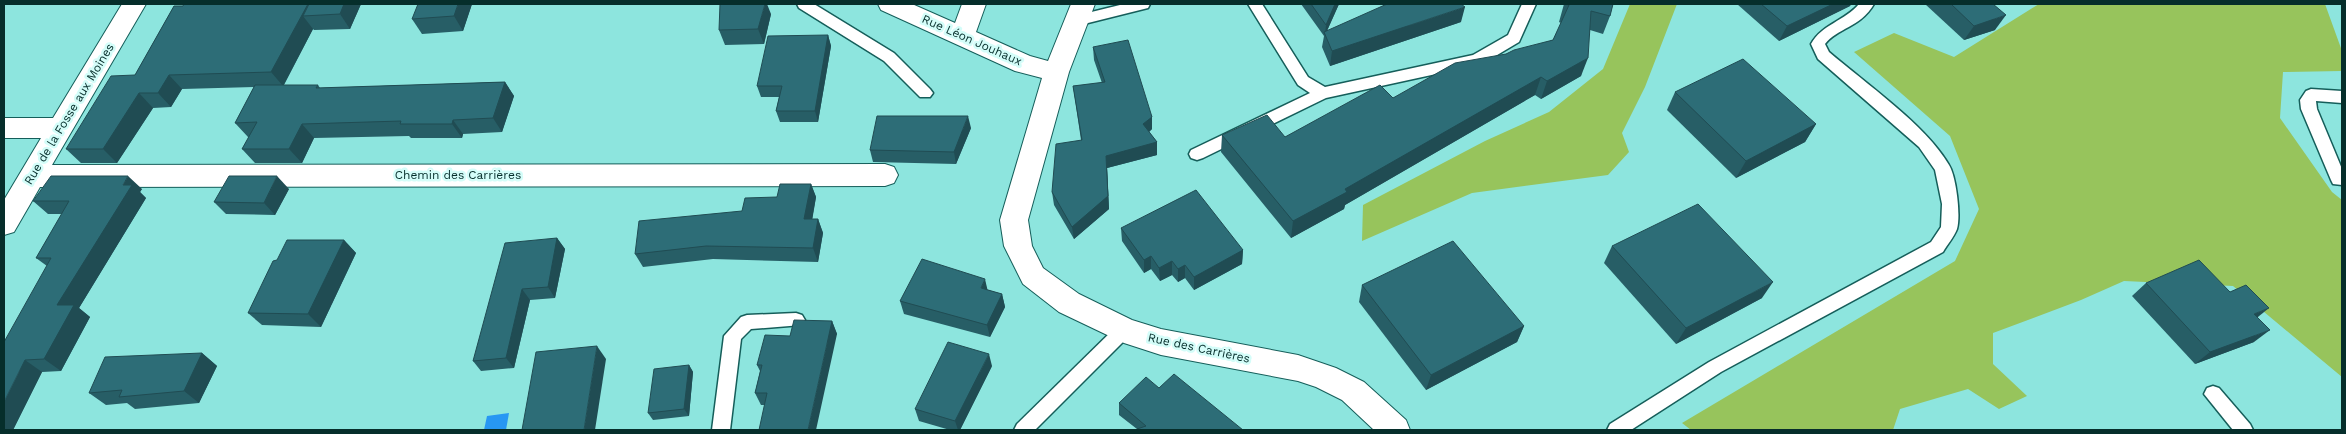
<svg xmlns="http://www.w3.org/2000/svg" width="2346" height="434" font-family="'Work Sans',sans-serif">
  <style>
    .green { fill: #97c45c }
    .water { fill: #2797f3 }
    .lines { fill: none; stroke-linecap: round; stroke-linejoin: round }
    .service-casing { stroke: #155e5a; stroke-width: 3 }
    .minor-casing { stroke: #155e5a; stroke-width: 2 }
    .service { fill: #fff; fill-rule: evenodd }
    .minor { fill: #fff; fill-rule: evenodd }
    .wall { fill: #275e66 }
    .shaded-wall { fill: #204c53 }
    .building { fill: #2d6d77; stroke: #204c53 }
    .labels { text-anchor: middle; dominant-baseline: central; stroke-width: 5; stroke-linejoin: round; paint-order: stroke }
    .street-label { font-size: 12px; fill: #062e2b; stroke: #d4fdf9 }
  </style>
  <rect width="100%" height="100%" fill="#8de5de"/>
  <!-- green -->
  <g class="green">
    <path d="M1630,4h47l-32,83 -23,46 7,19 -21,23 -136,18 -110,48 1,-36 122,-64 64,-29 54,-43z"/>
    <path d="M2039,4h286l17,47v20l-59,1 -3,46 52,74 10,8v177l-109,-91 -109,-5 -43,19 -88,33v31l34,32 -28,13 -31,-20 -68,20 -7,21h-202l-9,-7 273,-162 24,-52 -29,-73 -96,-84 40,-19 60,24z"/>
  </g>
  <!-- water -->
  <path class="water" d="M509,413l-3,17h-22l3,-14z"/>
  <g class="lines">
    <!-- service casing -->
    <g class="service-casing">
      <g id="service">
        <path d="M797,4h17l80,49 36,36 3,4 -3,4h-10l-36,-36 -85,-53z"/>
        <path d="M1124,4h26l-2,4 -72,18 -5,-1 -2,-4 2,-4z"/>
        <path d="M1248,4h14l46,73 17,10 148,-32 35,-20 14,-31h14l-17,38 -37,22 -156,34 -123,60 -6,2 -6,-2 -2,-4 2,-4 119,-57 -12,-8z"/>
        <path d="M1859,4h15c-14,24 -37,24 -49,40l4,8c36,31 97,73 120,113 7,11 12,50 8,64 -3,8 -10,16 -14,23l-222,120 -90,58h-24l3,-6 99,-62 222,-120 10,-15 1,-23 -7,-34 -16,-23 -101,-88 -7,-15c11,-20 34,-23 48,-40z"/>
        <path d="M2311,89l31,2v12l-26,-2 1,8 25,60v16l-9,-1 -2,-4 -30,-71 -1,-9 6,-9z"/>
        <path d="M796,313l6,2 3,5 -3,5 -51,4 -10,10 -11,91h-18l12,-94 17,-19 6,-2z"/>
        <path d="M1124,323l6,2 3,5 -3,5 -95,95h-21l3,-6 101,-99z"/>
        <path d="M2213,386l6,2 31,36 3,6h-20l-29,-36 3,-6z"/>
      </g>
    </g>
    <!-- minor casing -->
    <g class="minor-casing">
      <g id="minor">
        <path d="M122,4h24l-94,161 833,-1 9,3 4,8 -4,8 -9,3 -845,1 -26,45 -10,3v-35l37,-62h-37v-20h49z"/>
        <path d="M878,4h34l43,19 7,-19h24l-10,28 54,24 18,5 23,-57h24l-26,68 -41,148 4,26 11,22 36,26 53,26 29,9 137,26 38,13 28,14 42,38 4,10h-36l-32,-30 -26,-13 -18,-6 -137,-26 -37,-12 -65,-31 -36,-28 -19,-38 -4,-26 42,-142 -27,-7 -134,-61z"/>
      </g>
    </g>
    <!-- service -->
    <use href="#service" class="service"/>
    <!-- minor -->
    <use href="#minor" class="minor"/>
  </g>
  <!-- wall -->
  <g class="wall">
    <path d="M361,4l-11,25 -36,1 -1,-1 -29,56h34l2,3 185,-6 9,14 -12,36 -39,2 -1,4h-51l-2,-2 -95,2 -12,25h-47l-13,-14 7,-12h-1l-13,-14 19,-36 -72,2 -11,18 -18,1 -36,55h-36l-15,-14 69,-74 39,-69z"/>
    <path d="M472,4l-9,27 -41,3 -10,-15z"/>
    <path d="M1301,4h38l-12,27 134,-9 -131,44 -8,-19 2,-11z"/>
    <path d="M1564,4h49l-3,12 -7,18 -13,-4 -9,46 -40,23 -6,-4 -190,110 -1,4 -53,29 -70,-86 1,-17 63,2 108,-39 113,-44 47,-14 8,-17 -2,-1z"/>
    <path d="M1737,4h114l-1,2 -71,35z"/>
    <path d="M1925,4h68l2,26 -31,10z"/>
    <path d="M771,14l-7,30 -39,1 -6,-15z"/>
    <path d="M828,35l3,11 -13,76h-38l-4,-11 3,-14h-18l-4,-11z"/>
    <path d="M1093,47l59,70v12l-3,3 8,10v13l-50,13 2,41 -35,30 -20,-34 -2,-13 29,-52 -6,-41 -2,-13 29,-3 -8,-23z"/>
    <path d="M1675,92l141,32 -11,18 -69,36 -69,-68z"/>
    <path d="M971,128l-15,36 -83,-2 -3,-12z"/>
    <path d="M811,184l5,13 -4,22h6l5,14 -5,29 -105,-3 -70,8 -8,-13z"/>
    <path d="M142,189l-2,3 6,6 -67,110 11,9 -29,54 -19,1 -29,58h-9l43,-164 -11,-8 26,-44h-14l-15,-13z"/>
    <path d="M289,189l-14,26 -49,-1 -12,-12z"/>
    <path d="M1121,228l122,22 -1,14 -48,26 -9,-12 -7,4 -6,-7 -12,6 -9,-12 -7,4 -22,-32z"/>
    <path d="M557,238l8,11 -10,49 -25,2 -16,68 -33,3 -8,-10z"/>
    <path d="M344,240l12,13 -35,74 -59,-2 -14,-12z"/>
    <path d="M1612,246l150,52 -86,46 -72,-81z"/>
    <path d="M2146,283l111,35 -3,24 -59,22 -63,-68z"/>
    <path d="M1362,285l162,41 -7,16 -91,48 -67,-88z"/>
    <path d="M988,290l14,4 3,13 -15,30 -86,-23 -4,-13z"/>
    <path d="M832,321l5,13 -72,71h-4l-6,-12 5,-22 -3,-6 33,-29z"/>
    <path d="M202,353l15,13 -18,37 -64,6 -8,-6 -21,2 -17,-12z"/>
    <path d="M689,365l4,7 -4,44 -36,4 -5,-7z"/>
    <path d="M992,366l-32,64h-10l-31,-9 -4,-12z"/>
    <path d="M1159,388l84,42h-106v-1l-18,-14v-12z"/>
  </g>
  <!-- shaded-wall -->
  <g class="shaded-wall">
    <path d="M308,4l-5,12 10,13 -30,57 -12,-14z"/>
    <path d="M344,4h17l-11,25 -10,-15z"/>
    <path d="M458,4h14l-9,27 -9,-15z"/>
    <path d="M765,4h2l4,10 -7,30 -6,-15z"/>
    <path d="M1335,4h4l-14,31 1,-10z"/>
    <path d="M1833,4h18l-1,2 -71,35 8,-15z"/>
    <path d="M1465,7l-4,15 -131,44 2,-15z"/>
    <path d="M2006,15l-11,15 -31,10 10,-14z"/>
    <path d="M828,35l3,11 -13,76 -3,-11z"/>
    <path d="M1588,58l-7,18 -40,23 6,-18z"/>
    <path d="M169,75l13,14 -11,18 -13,-14z"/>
    <path d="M1541,77l-6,18 -190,110 -1,4 -53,29 2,-17 52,-32z"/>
    <path d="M505,82l9,14 -12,36 -9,-14z"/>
    <path d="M139,93l14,15 -36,55 -14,-14z"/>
    <path d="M968,116l3,12 -15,36 -2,-12z"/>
    <path d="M1152,117v12l-9,8v-13z"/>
    <path d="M453,120l10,14 -1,4 -10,-14z"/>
    <path d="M302,124l12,14 -12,25 -13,-14z"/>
    <path d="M1816,124l-11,18 -69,36 10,-17z"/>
    <path d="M1157,142v13l-50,13 2,41 -35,30 -2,-12 34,-71z"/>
    <path d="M128,176l14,13 -2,3 6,6 -67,110 11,9 -29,54 -17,-12 13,-54z"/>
    <path d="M277,176l12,13 -14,26 -11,-12z"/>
    <path d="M811,184l5,13 -6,36 -6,-14z"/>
    <path d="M818,219l5,14 -5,29 -5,-14z"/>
    <path d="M557,238l8,11 -10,49 -7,-11z"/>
    <path d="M344,240l12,13 -35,74 -13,-13z"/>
    <path d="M1243,250l-1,14 -48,26v-13z"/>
    <path d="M1151,256v13l-7,4v-13z"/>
    <path d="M1172,261v14l-12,6 -1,-13z"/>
    <path d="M1185,265v13l-7,4v-13z"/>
    <path d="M985,279l3,13 -7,-4z"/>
    <path d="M1773,282l-11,16 -86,46 10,-16z"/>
    <path d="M522,289l8,11 -16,68 -8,-10z"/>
    <path d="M1002,294l3,13 -15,30 -3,-12z"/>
    <path d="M2269,308l-16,13 1,-7z"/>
    <path d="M832,321l5,13 -21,96h-8z"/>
    <path d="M1524,326l-7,16 -91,48 5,-15z"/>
    <path d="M2270,330l-16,12 -59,22 15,-12z"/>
    <path d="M597,346l9,13 -11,71h-11z"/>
    <path d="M202,353l15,13 -18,37 -15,-12z"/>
    <path d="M989,354l3,12 -32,64h-2l-3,-9z"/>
    <path d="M25,360l17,12 -29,58h-9v-28z"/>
    <path d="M689,365l4,7 -4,44 -5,-7z"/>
  </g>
  <!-- building -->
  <g class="building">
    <path d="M184,4h124l-37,68 -102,3 -11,18h-19l-36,56h-37l45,-73 24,-1 39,-69h9z"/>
    <path d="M309,4h35l-4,10 -37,2z"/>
    <path d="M418,4h40l-4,12 -42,3z"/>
    <path d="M720,4h45l-7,25 -39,1z"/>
    <path d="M1311,4h24l-9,21z"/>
    <path d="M1387,4h74l4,3 -133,44 -8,-19z"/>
    <path d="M1565,4h48l-3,12 -19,-5 -3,47 -41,23 -6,-4 -196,112 2,3 -54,29 -71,-86 45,-20 18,22 95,-52 13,13 62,-35 51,-9 8,-4 39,-10 16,-35z"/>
    <path d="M1761,4h72l-46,22z"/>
    <path d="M1951,4h42l13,11 -32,11z"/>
    <path d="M828,35l-13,76h-39l6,-25h-25l11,-50z"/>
    <path d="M1128,40l24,77 -9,7 14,18 -51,14 2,40 -36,31 -20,-35 4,-48 26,-4 -9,-54 32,-4 -12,-35z"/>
    <path d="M1743,59l73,65 -70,37 -71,-69z"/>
    <path d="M505,82l-12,36 -40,2 -1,4h-52l1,-3 -99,3 -13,25h-47l15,-27 -22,1 20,-38h63l-2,3z"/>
    <path d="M877,116h91l-14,36 -84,-2z"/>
    <path d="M51,176h77l-5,9h9l-75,120h17l-30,54 -19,1 -21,42v-60l47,-84h-15l33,-57h-36z"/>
    <path d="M229,176h48l-13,27 -50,-1z"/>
    <path d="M780,184h31l-7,35h14l-5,29 -107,-2 -71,8 4,-33 103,-10 3,-13 32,-1z"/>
    <path d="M1196,190l47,60 -49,27 -9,-12 -7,4 -6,-8 -13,7 -8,-12 -7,4 -23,-32z"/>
    <path d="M1698,204l75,78 -87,46 -74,-82z"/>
    <path d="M557,238l-9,49 -26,2 -16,69 -33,3 32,-118z"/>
    <path d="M287,240h57l-36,74 -60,-1 25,-52 4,-1z"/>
    <path d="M1453,241l71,85 -93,49 -69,-90z"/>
    <path d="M922,259l63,20 -4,9 21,6 -15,31 -87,-24z"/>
    <path d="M2199,260l31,32 16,-7 23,23 -15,6 16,16 -60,22 -64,-69z"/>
    <path d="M794,320l38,1 -24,109h-49l8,-37h-12l7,-28h-5l8,-30 25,1z"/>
    <path d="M948,342l41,12 -34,67 -40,-12z"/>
    <path d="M597,346l-13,84h-62l14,-78z"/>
    <path d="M202,353l-18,38 -65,6 3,-7 -33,3 16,-36z"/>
    <path d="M689,365l-5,44 -36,4 6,-44z"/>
    <path d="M1174,374l69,56h1h-105l-2,-1 9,-3 -27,-23 27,-26 13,11z"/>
  </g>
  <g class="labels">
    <!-- street labels -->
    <g class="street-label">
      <text transform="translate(972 40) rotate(24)">Rue Léon Jouhaux</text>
      <text transform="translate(69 114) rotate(-59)">Rue de la Fosse aux Moines</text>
      <text x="458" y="175">Chemin des Carrières</text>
      <text transform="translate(1199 348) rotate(12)">Rue des Carrières</text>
    </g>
  </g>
  <!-- border -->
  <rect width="2346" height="434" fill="none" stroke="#062e2b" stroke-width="10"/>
</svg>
